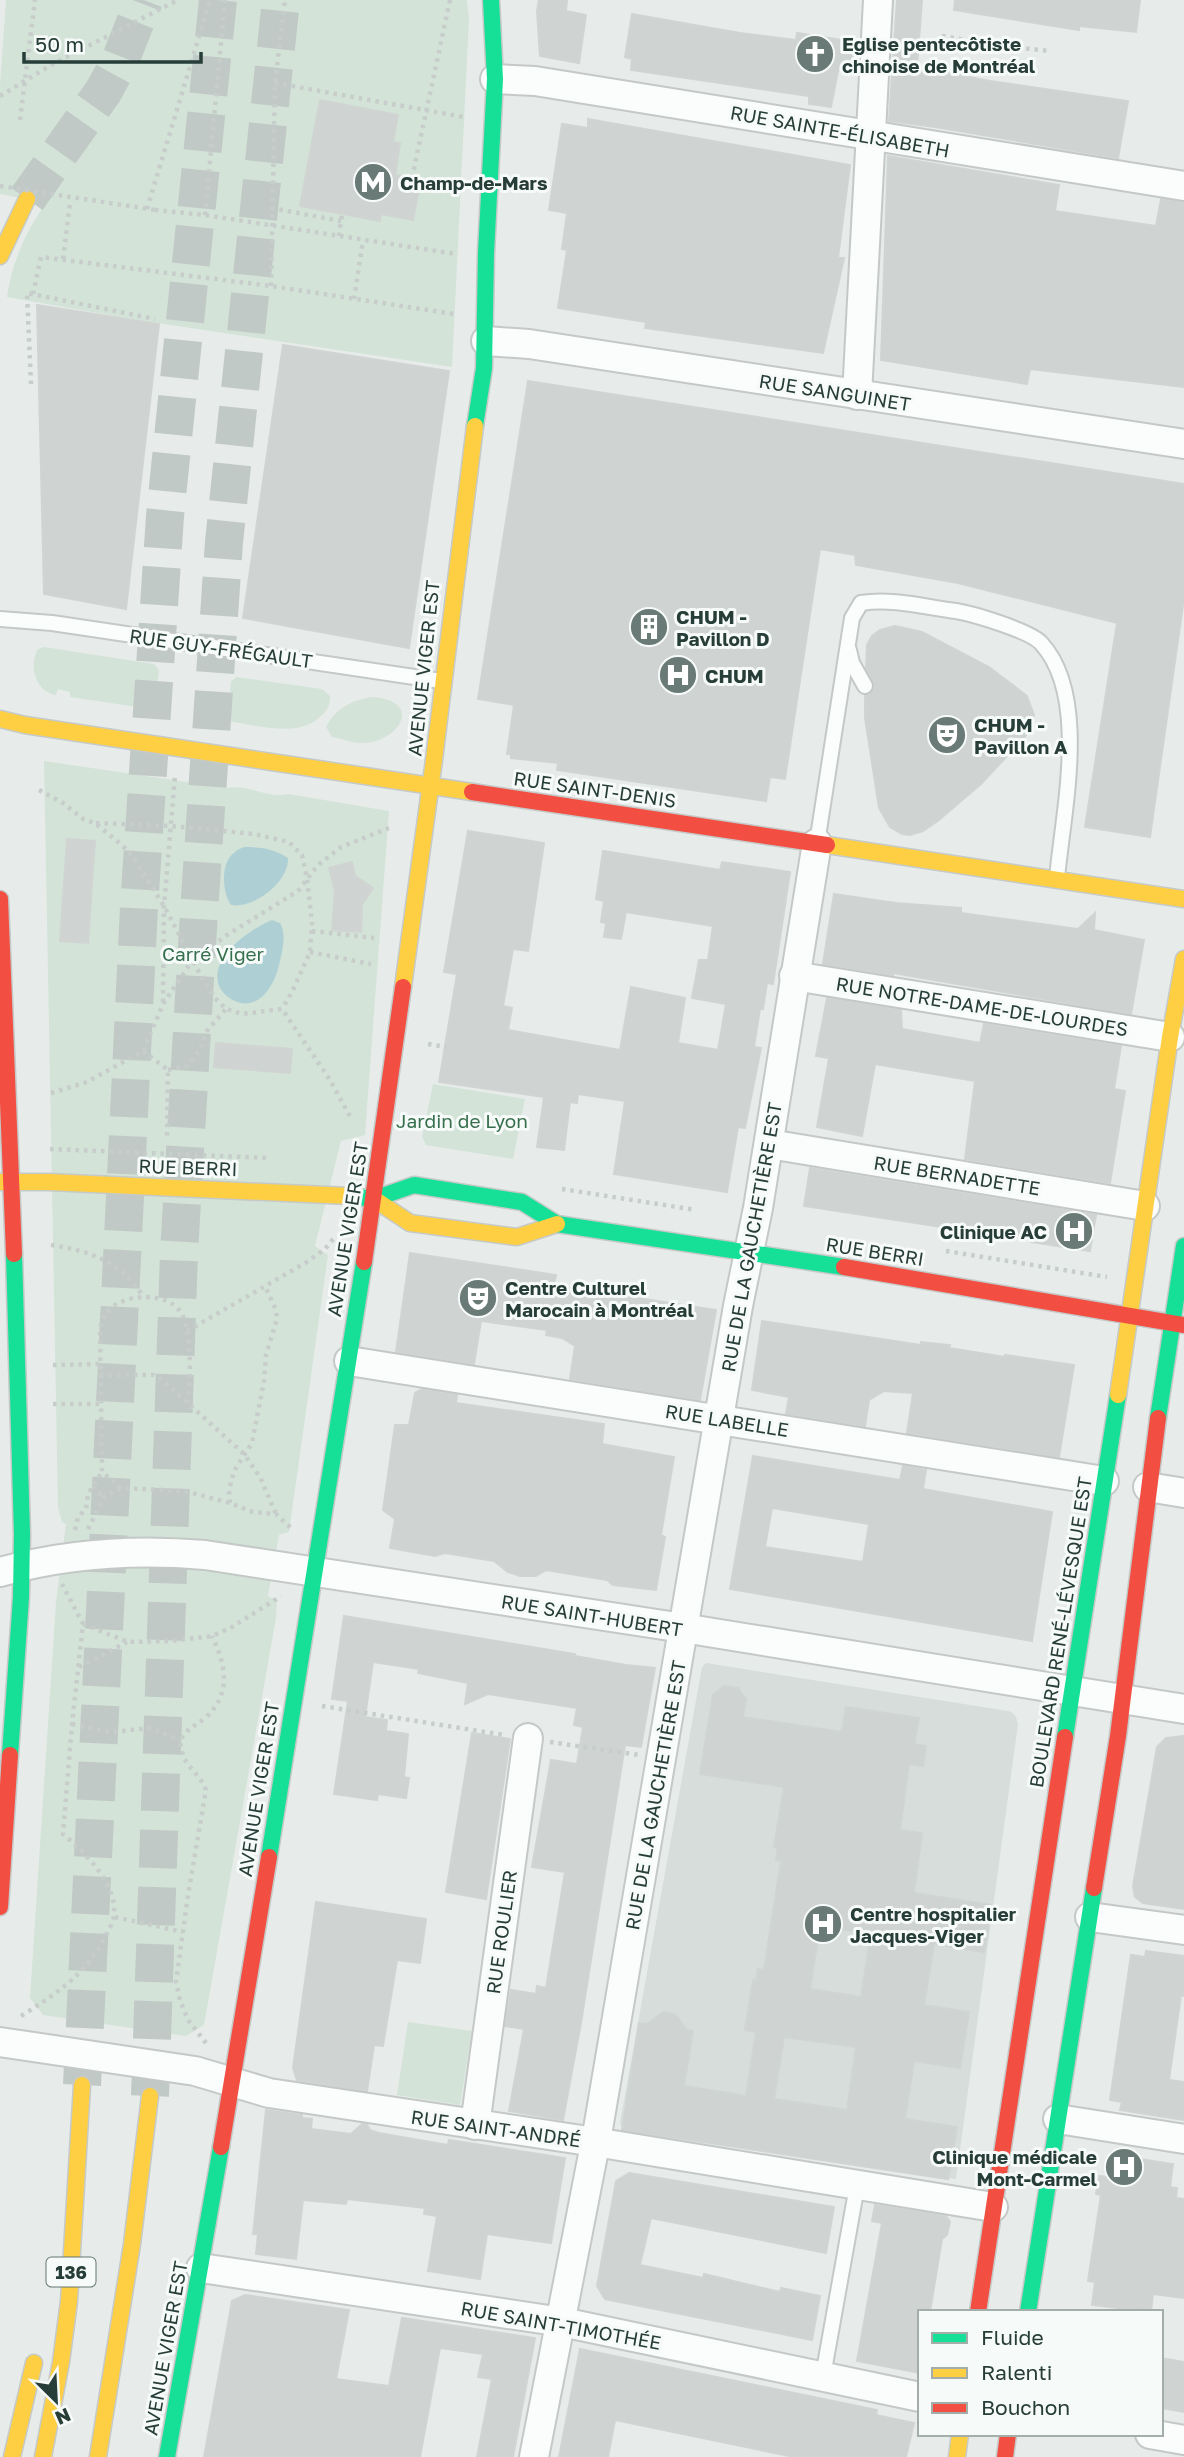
<svg xmlns="http://www.w3.org/2000/svg" width="1184" height="2457" font-family="'Golos Text',sans-serif">
  <style>
    .built { fill: #d6ddda }
    .green { fill: #d3e3d8 }
    .water { fill: #aecfd4 }
    .building { fill: #cfd3d1; stroke: #d0d5d3; stroke-width: 2; fill-rule: evenodd }
    .lines { fill: none; stroke-linecap: round; stroke-linejoin: round }
    .highway-tunnel { stroke: #c1c9c6; stroke-width: 38; stroke-dasharray: 38 19; stroke-linecap: butt }
    .lane-casing { stroke: #c4c9c7; stroke-width: 18 }
    .street-casing { stroke: #c4c9c7; stroke-width: 32 }
    .fast-casing { stroke: #c5cac8; stroke-width: 19 }
    .slow-casing { stroke: #c5cac8; stroke-width: 19 }
    .jam-casing { stroke: #c5cac8; stroke-width: 19 }
    .path { stroke: #c7cdcb; stroke-width: 4.5; stroke-dasharray: 3.5 5; stroke-linecap: butt }
    .lane { stroke: #fbfcfc; stroke-width: 14 }
    .street { stroke: #fbfcfc; stroke-width: 28 }
    .fast { stroke: #16e098; stroke-width: 16 }
    .slow { stroke: #ffcf43; stroke-width: 16 }
    .jam { stroke: #f24e42; stroke-width: 16 }
    .path-bridge { stroke: #c7cdcb; stroke-width: 4.5; stroke-dasharray: 3.5 5; stroke-linecap: butt }
    .labels { text-anchor: middle; dominant-baseline: central; stroke-width: 6; stroke-linejoin: round; paint-order: stroke }
    .shield { fill: #f6faf8; stroke: #657672; stroke-width: 2 }
    .shield-label { font-size: 18px; font-weight: bold; fill: #273d38 }
    .poi-label { font-size: 19px; font-weight: bold; fill: #273d38; stroke: #f6faf8; text-anchor: start }
    .street-label { font-size: 19px; fill: #273d38; stroke: #f6faf8 }
    .park-label { font-size: 19px; fill: #366f4d; stroke: #f6faf8 }
  </style>
  <rect width="100%" height="100%" fill="#e7ecea"/>
  <!-- built -->
  <path class="built" d="M706,1663l302,48 5,2 3,4 2,7 -62,455 -333,-49 -3,-7 82,-456z"/>
  <!-- green -->
  <g class="green">
    <path d="M6,0h461l2,19 -17,348 -315,-47 -130,-23c5,-35 19,-66 39,-94l-46,-9v-109z"/>
    <path d="M44,647l110,17 5,6 -4,37 -4,2 -81,-12v-5l-12,-3 -2,6c-20,-3 -28,-29 -18,-46z"/>
    <path d="M236,677l86,12 8,7c0,9 -2,14 -9,20 -22,22 -60,10 -88,6l-3,-1 -2,-6 3,-33z"/>
    <path d="M373,697c52,5 25,44 -8,46 -11,1 -22,-4 -33,-6l-6,-10c11,-20 26,-27 47,-30z"/>
    <path d="M44,761l184,27c21,-4 40,11 61,6l100,17 -24,324 -24,6 -26,105 13,9 -39,277 -10,3 -11,61 9,5 -1,17 -72,407 -18,11 -143,-21 -13,-17 26,-396 10,-78 -4,-2 -4,-15z"/>
    <path d="M433,1084l92,15 -12,60 -87,-14 -4,-8z"/>
    <path d="M408,2022l64,9 -12,74 -63,-10z"/>
  </g>
  <!-- water -->
  <g class="water">
    <path d="M245,847c16,0 29,2 43,11 1,24 -34,51 -57,47 -9,-13 -11,-43 4,-53 3,-3 7,-4 10,-5z"/>
    <path d="M272,920l8,3c7,11 2,30 -1,42 -5,23 -23,49 -48,34 -6,-4 -12,-10 -13,-17 -6,-27 33,-53 54,-62z"/>
  </g>
  <!-- building -->
  <g class="building">
    <path d="M539,0h28l-1,11 20,4 -7,48 -39,-7 -3,-45z"/>
    <path d="M897,0h25l-5,67 73,14 138,20 -10,57 -183,-31 -46,-6z"/>
    <path d="M955,0h185l-4,32 -57,-6v4l-125,-20z"/>
    <path d="M632,14l108,19 56,7 1,-7 58,9 -4,26 -12,-2 -8,41 -22,-3v-8l-178,-26 1,-11 -7,-2z"/>
    <path d="M320,100l78,15 -5,27 7,1 -5,32 26,5 -8,40 -32,-6 -1,7 -80,-15z"/>
    <path d="M588,119l262,46 -12,93h6l-21,95 -178,-25 1,-6 -88,-14 9,-58 -5,-1 5,-36 -18,-3 13,-86 26,4z"/>
    <path d="M888,156l171,29 -4,26 101,15 5,-27 23,3v185l-154,-18 -3,15 -146,-24z"/>
    <path d="M37,305l122,19 -33,285 -82,-15z"/>
    <path d="M283,345l166,26 -40,277 -166,-30z"/>
    <path d="M528,381l656,103v114l-34,239 -65,-10 32,-204 -159,-40 -102,-18 -1,-10 -35,-6 -35,230 -15,-2 -4,24 -209,-31 1,-7 -47,-5v-4h-4l7,-49 -36,-6z"/>
    <path d="M895,626l27,6 67,35 38,29 7,19 -4,15 -7,9 -42,45 -42,36 -16,11 -13,4 -8,-1 -12,-7 -11,-19 -14,-90v-22l5,-2 5,-7 -9,-19 1,-23 5,-9 8,-6z"/>
    <path d="M468,831l76,12 -16,108 -15,-2 -10,57 9,2 -4,22 112,20 11,-63 54,11 -7,45 40,7 8,-46 -34,-6 7,-38h9l5,-34 -87,-14 -5,27 -17,-2 2,-14 -5,-1 3,-21 -8,-2 7,-48 117,19 2,-8 68,10 -17,112 -6,-1 -4,26h-3l-6,38 7,1 -16,80 -7,-1 -11,65 -113,-18 11,-73 -47,-7 -1,9 -7,-1 -6,48 -27,-3 7,-50 -105,-15 18,-108 -13,-2z"/>
    <path d="M67,839l28,2 -7,102 -28,-2z"/>
    <path d="M352,862l3,14 18,12 -11,17 -1,27 -29,-2 3,-39 -6,-23z"/>
    <path d="M834,894l62,9 65,5v5l117,16 17,-16 -1,17 50,10 -13,74 -238,-41v2l-70,-11z"/>
    <path d="M827,998l74,12 1,19 78,14 4,-19 137,22 -7,43 11,2 -15,92 -145,-24 10,-78 -100,-17 -13,72 -45,-9 12,-69 -13,-2z"/>
    <path d="M216,1043l76,6 -2,24 -76,-6z"/>
    <path d="M810,1168l286,47 -6,36 -59,-9 1,-3 -57,-4 -27,-4v-3l-144,-22z"/>
    <path d="M410,1253l146,22 -2,10 162,25 -16,90 -130,-21 5,-33 -13,-8 -16,-3 1,-5 -66,-9 -7,43 -78,-12z"/>
    <path d="M762,1321l159,24v-3l29,3 -1,3 56,9v-2l69,10 -15,92 -152,-24 6,-40 -29,-2 -15,9 -4,26 -79,-12 3,-17 -37,-7z"/>
    <path d="M422,1389l35,6 -1,8 148,21 -2,20 72,13 -13,78 4,2 -9,53 -43,-5 -6,-5 -61,-10 -10,6h-16l-12,-4 -14,-11 -49,-8 -10,3 -45,-8 5,-29 -12,-9 12,-85h14l6,-32z"/>
    <path d="M753,1456l147,24 3,-14 23,4 -3,19 129,23 -20,129 -302,-52zM772,1508l97,16 -6,38 -98,-15z"/>
    <path d="M344,1616l231,38v2l51,9 29,3 -14,79 -16,-2 -44,278 -18,97 -54,-9 15,-82 -19,-3 6,-36 25,4 1,-8 9,2 19,-116 -33,-5 19,-107 26,4 6,-37 -9,-2 3,-17 -89,-14 -23,10 3,-21 -50,-10 1,-4 -46,-7 -8,55 22,3 -1,11 22,3 -4,43 5,1 -3,20 -28,-4 -1,6 -43,-6 14,-93 -16,-2z"/>
    <path d="M724,1686l14,2 8,11 -3,18 99,15 4,-25 73,11 -5,26 12,2 -3,20 -14,-2 -9,66 22,3 -8,60 78,12 -8,47 -50,-8 -10,61 45,7 -9,56 -46,-7 -9,58 52,8 -9,52 -326,-49 17,-107 8,1 16,-12 12,2 12,16 6,1 -9,55 62,10 10,-64 -11,-2 8,-50 3,1 2,-12 6,1 17,-109 -5,-1 2,-12 -4,-1 10,-60 -84,-13 13,-79zM820,1926l51,8 -10,63 -51,-8zM784,2037l72,10 -9,63 -73,-11z"/>
    <path d="M472,1733l38,6 -24,160 -40,-7z"/>
    <path d="M1184,1736v173l-41,-6 -8,-6 -2,-11 24,-139 9,-9z"/>
    <path d="M316,1902l110,17 -6,44 -23,-3 -14,86 -9,-1 -7,46 -70,-11 -4,-12z"/>
    <path d="M1146,1951l38,5v40l-3,-1 -12,85 15,2v38l-64,-10 2,-8 -12,-2 21,-145 14,2z"/>
    <path d="M266,2110l36,5v3l10,1 -1,10 40,5 11,-10 5,1 3,5 9,3 69,12 1,-5 116,18 -14,85 -64,-9 -7,45 -52,-8 9,-55 -13,-2 1,-6 -78,-9 -1,5 -43,-4 -7,59 -40,-5 2,-20h-5z"/>
    <path d="M1114,2155l59,9 -3,23 7,1 -1,10 8,1v99l-31,-4 -2,18 -59,-7 3,-23 -7,-1 13,-86 -5,-1 3,-18 12,1z"/>
    <path d="M629,2173l205,34 -8,46 -175,-35 -11,47 63,13 1,-4 76,18 1,-4 39,8 -8,44 -207,-41 -8,-13 19,-105z"/>
    <path d="M875,2205l71,11 4,6 -3,13 -5,4 -12,73h-10v61l-63,-12 25,-138 -10,-2z"/>
    <path d="M245,2295l104,15 -13,69 53,7 13,-68 133,20 -22,119h-36l15,-78 -14,-2 5,-23 -43,-6 -20,109h-216l28,-156z"/>
    <path d="M580,2349l297,61 -1,5 38,8 -8,34h-112l-179,-37 -7,37h-49z"/>
    <path d="M1161,2358l23,4v50l-23,-4z"/>
  </g>
  <g class="lines">
    <!-- highway-tunnel -->
    <g class="highway-tunnel">
      <path d="M27,199l76,-107 17,-31 24,-61"/>
      <path d="M82,2085l57,-1178 26,-391 53,-516"/>
      <path d="M150,2096l29,-843 20,-341 25,-370 57,-542"/>
    </g>
    <!-- lane casing -->
    <g class="lane-casing">
      <g id="lane">
        <path d="M0,619l52,4 389,58"/>
        <path d="M849,650l3,13 13,23"/>
        <path d="M817,843l35,-225 9,-15c31,-5 64,4 95,8 18,3 74,20 85,32 49,53 22,168 16,235"/>
        <path d="M823,2376l34,-190"/>
      </g>
    </g>
    <!-- street casing -->
    <g class="street-casing">
      <g id="street">
        <path d="M495,79l40,2 649,105"/>
        <path d="M486,341l43,3 655,100"/>
        <path d="M857,395l21,-395"/>
        <path d="M794,976l376,61"/>
        <path d="M769,1144l376,62"/>
        <path d="M349,1361l755,120"/>
        <path d="M1148,1487l36,6"/>
        <path d="M0,1572c68,-19 135,-23 205,-17l478,73 501,81"/>
        <path d="M1090,1917l94,13"/>
        <path d="M0,2042l195,29 74,22 326,49 398,65"/>
        <path d="M1058,2119l126,20"/>
        <path d="M475,2125l53,-387"/>
        <path d="M201,2268l361,54 358,75"/>
        <path d="M1150,2434l34,6"/>
        <path d="M534,2457l64,-328 140,-823 20,-98 59,-365"/>
      </g>
    </g>
    <!-- fast casing -->
    <g class="fast-casing">
      <g id="fast">
        <path d="M475,426l9,-58 2,-115 9,-174 -4,-79"/>
        <path d="M349,1196l25,3 40,-14 108,17 35,22 287,43"/>
        <path d="M1158,1418l26,-172"/>
        <path d="M1065,1737l53,-342"/>
        <path d="M10,1755l11,-158 1,-63 -8,-280"/>
        <path d="M269,1857l95,-595"/>
        <path d="M1028,2312l66,-424"/>
        <path d="M167,2457l54,-310"/>
      </g>
    </g>
    <!-- slow casing -->
    <g class="slow-casing">
      <g id="slow">
        <path d="M0,256l27,-57"/>
        <path d="M0,719l25,6 447,67"/>
        <path d="M827,845l357,54"/>
        <path d="M403,987l31,-227 41,-334"/>
        <path d="M0,1182h49l300,14"/>
        <path d="M374,1199l36,24 107,14 40,-13"/>
        <path d="M1118,1395l52,-358 14,-78"/>
        <path d="M12,2457l22,-94"/>
        <path d="M43,2457l18,-95 8,-61 13,-216"/>
        <path d="M98,2457l34,-213 18,-148"/>
        <path d="M957,2457l3,-23"/>
      </g>
    </g>
    <!-- jam casing -->
    <g class="jam-casing">
      <g id="jam">
        <path d="M472,792l355,53"/>
        <path d="M0,899l14,355"/>
        <path d="M364,1262l39,-275"/>
        <path d="M844,1267l340,58"/>
        <path d="M1094,1888l24,-152 40,-318"/>
        <path d="M0,1907l10,-152"/>
        <path d="M221,2147l48,-290"/>
        <path d="M978,2312l87,-575"/>
        <path d="M1005,2457l3,-23"/>
      </g>
    </g>
    <!-- path -->
    <g class="path">
      <path d="M942,36l60,10 48,5"/>
      <path d="M275,83l189,34"/>
      <path d="M20,120l15,-120"/>
      <path d="M412,178l38,-178"/>
      <path d="M271,208l70,13"/>
      <path d="M147,209l63,-209"/>
      <path d="M155,210l50,5 251,39"/>
      <path d="M205,215l20,-215"/>
      <path d="M339,236l3,-22"/>
      <path d="M63,259l7,-56"/>
      <path d="M271,286l4,-203 10,-83"/>
      <path d="M33,294l8,-37 230,29 183,28"/>
      <path d="M354,299l9,-59"/>
      <path d="M31,384l-4,-91 128,26"/>
      <path d="M39,790l24,13 20,16 12,4 34,28 35,55 36,68 15,24 11,11 16,5 40,-5 48,71 22,40"/>
      <path d="M96,823l75,3 83,8 35,8 13,13 5,23 5,45 -2,29 -18,40 -10,17"/>
      <path d="M312,931l62,7"/>
      <path d="M310,952l61,12"/>
      <path d="M163,1002l1,-96 11,-130"/>
      <path d="M428,1044l18,3"/>
      <path d="M143,1051l25,19 -1,67"/>
      <path d="M168,1070l19,-4 13,-16 6,-18 20,-23"/>
      <path d="M51,1093l36,-11 56,-31 20,-47 29,-43 35,-26 71,-44 20,-26 23,-18 48,-19"/>
      <path d="M50,1149l219,9"/>
      <path d="M562,1189l134,21"/>
      <path d="M51,1245c37,5 73,18 92,52"/>
      <path d="M946,1251l161,26"/>
      <path d="M187,1331l120,-69 18,-13 9,-11"/>
      <path d="M53,1365l47,-1"/>
      <path d="M100,1375h54l5,2 85,77 16,23 16,37"/>
      <path d="M53,1404h47"/>
      <path d="M92,1487l12,10"/>
      <path d="M121,1488l-19,-16 -2,-141c1,-7 3,-15 8,-20 16,-18 60,-20 73,2 12,19 9,70 7,92"/>
      <path d="M230,1503l-1,-13 5,-19 18,-28 12,-62 2,-26 11,-36 -1,-9 -11,-24"/>
      <path d="M88,1529l16,-32 17,-9 64,3 45,12 23,9 23,2 17,16"/>
      <path d="M75,1530l3,-13 8,-8 2,-15 14,-22"/>
      <path d="M83,1624l45,18 44,-1 40,-5 20,-9 49,-31"/>
      <path d="M79,1667l48,-25"/>
      <path d="M322,1706l182,29"/>
      <path d="M72,1724l39,8 40,-4 29,12"/>
      <path d="M550,1742l89,13"/>
      <path d="M115,1917l68,15"/>
      <path d="M21,2016c36,-23 65,-41 85,-81 3,-6 8,-14 8,-20 3,-32 -29,-62 -51,-81l9,-110 11,-100 -21,-40"/>
      <path d="M206,2043l-18,-23 -8,-20 -4,-18 12,-87 18,-105c-9,-22 -24,-22 -26,-50 10,-14 14,-13 25,-22 27,-24 21,-53 7,-82"/>
    </g>
    <!-- lane -->
    <use href="#lane" class="lane"/>
    <!-- street -->
    <use href="#street" class="street"/>
    <!-- fast -->
    <use href="#fast" class="fast"/>
    <!-- slow -->
    <use href="#slow" class="slow"/>
    <!-- jam -->
    <use href="#jam" class="jam"/>
    <!-- path-bridge -->
    <g class="path-bridge">
      <path d="M0,96l51,-31 127,-65"/>
      <path d="M0,186l155,24"/>
    </g>
  </g>
  <!-- icons -->
  <defs>
    <g id="church-disc" transform="scale(2.0125)"><circle r="9.5" fill="#6a7a76" stroke="#f6faf8"/><path d="M-1.2-6h2.4v3.5h3.3v2.4h-3.3V6h-2.4V-.1h-3.3v-2.4h3.3Z" fill="#fff"/></g>
    <g id="metro-disc" transform="scale(2.0125)"><circle r="9.5" fill="#6a7a76" stroke="#f6faf8"/><path d="M-5.5 5V-5H-3L0 0L3-5H5.5V5H3V-.5L0 4L-3-.5V5Z" fill="#fff"/></g>
    <g id="building-disc" transform="scale(2.0125)"><circle r="9.5" fill="#6a7a76" stroke="#f6faf8"/><path d="M-4-6H4V6H1V3H-1V6H-4ZM-2.5-4.3h1.7v1.8h-1.7ZM.8-4.3h1.7v1.8H.8ZM-2.5-1h1.7V.8h-1.7ZM.8-1h1.7V.8H.8Z" fill="#fff"/></g>
    <g id="hospital-disc" transform="scale(2.0125)"><circle r="9.5" fill="#6a7a76" stroke="#f6faf8"/><path d="M-5-5h3v3.5h4V-5h3V5h-3V1.5h-4V5h-3Z" fill="#fff"/></g>
    <g id="theatre-disc" transform="scale(2.0125)"><circle r="9.5" fill="#6a7a76" stroke="#f6faf8"/><path d="M-5-5.5Q0-4 5-5.5V0Q5 5 0 6Q-5 5-5 0ZM-3.3-2.5H-1v1.5H-3.3ZM1-2.5H3.3v1.5H1ZM-2.8 1Q0 5.5 2.8 1Z" fill="#fff"/></g>
  </defs>
  <g fill-rule="evenodd">
    <use href="#church-disc" x="815" y="54"/>
    <use href="#metro-disc" x="373" y="182"/>
    <use href="#building-disc" x="649" y="627"/>
    <use href="#hospital-disc" x="678" y="675"/>
    <use href="#theatre-disc" x="947" y="735"/>
    <use href="#hospital-disc" x="1074" y="1231"/>
    <use href="#theatre-disc" x="478" y="1298"/>
    <use href="#hospital-disc" x="823" y="1924"/>
    <use href="#hospital-disc" x="1124" y="2167"/>
  </g>
  <g class="labels">
    <!-- shield labels -->
    <rect class="shield" x="46.5" y="2257.5" width="49" height="29" rx="5"/>
    <g class="shield-label">
      <text x="71" y="2272">136</text>
    </g>
    <!-- poi labels -->
    <g class="poi-label">
      <text x="842" y="43">Eglise pentecôtiste<tspan x="842" dy="22">chinoise de Montréal</tspan></text>
      <text x="400" y="182">Champ-de-Mars</text>
      <text x="676" y="616">CHUM -<tspan x="676" dy="22">Pavillon D</tspan></text>
      <text x="705" y="675">CHUM</text>
      <text x="974" y="724">CHUM -<tspan x="974" dy="22">Pavillon A</tspan></text>
      <text x="1047" y="1231" text-anchor="end">Clinique AC</text>
      <text x="505" y="1287">Centre Culturel<tspan x="505" dy="22">Marocain à Montréal</tspan></text>
      <text x="850" y="1913">Centre hospitalier<tspan x="850" dy="22">Jacques-Viger</tspan></text>
      <text x="1097" y="2156" text-anchor="end">Clinique médicale<tspan x="1097" dy="22">Mont-Carmel</tspan></text>
    </g>
    <!-- street labels -->
    <g class="street-label">
      <text transform="translate(840 131) rotate(10)">RUE SAINTE-ÉLISABETH</text>
      <text transform="translate(835 392) rotate(9)">RUE SANGUINET</text>
      <text transform="translate(221 648) rotate(8)">RUE GUY-FRÉGAULT</text>
      <text transform="translate(423 668) rotate(-84)">AVENUE VIGER EST</text>
      <text transform="translate(595 789) rotate(8)">RUE SAINT-DENIS</text>
      <text transform="translate(982 1006) rotate(9)">RUE NOTRE-DAME-DE-LOURDES</text>
      <text transform="translate(188 1167) rotate(2)">RUE BERRI</text>
      <text transform="translate(957 1175) rotate(9)">RUE BERNADETTE</text>
      <text transform="translate(347 1229) rotate(-81)">AVENUE VIGER EST</text>
      <text transform="translate(751 1237) rotate(-80)">RUE DE LA GAUCHETIÈRE EST</text>
      <text transform="translate(875 1251) rotate(9)">RUE BERRI</text>
      <text transform="translate(727 1420) rotate(9)">RUE LABELLE</text>
      <text transform="translate(592 1615) rotate(9)">RUE SAINT-HUBERT</text>
      <text transform="translate(1060 1632) rotate(-81)">BOULEVARD RENÉ-LÉVESQUE EST</text>
      <text transform="translate(258 1789) rotate(-81)">AVENUE VIGER EST</text>
      <text transform="translate(655 1795) rotate(-80)">RUE DE LA GAUCHETIÈRE EST</text>
      <text transform="translate(501 1932) rotate(-82)">RUE ROULIER</text>
      <text transform="translate(496 2128) rotate(8)">RUE SAINT-ANDRÉ</text>
      <text transform="translate(561 2325) rotate(10)">RUE SAINT-TIMOTHÉE</text>
      <text transform="translate(165 2348) rotate(-80)">AVENUE VIGER EST</text>
    </g>
    <!-- park labels -->
    <g class="park-label">
      <text x="213" y="953">Carré Viger</text>
      <text x="462" y="1120">Jardin de Lyon</text>
    </g>
  </g>
  <!-- legend -->
  <rect x="918" y="2310" width="245" height="126" fill="#f6faf8" stroke="#a3aeab" stroke-width="2"/>
  <rect x="932" y="2333" width="35" height="10" fill="#16e098" stroke="#a3aeab" stroke-width="2"/>
  <text x="981" y="2345" font-size="21" fill="#273d38">Fluide</text>
  <rect x="932" y="2368" width="35" height="10" fill="#ffcf43" stroke="#a3aeab" stroke-width="2"/>
  <text x="981" y="2380" font-size="21" fill="#273d38">Ralenti</text>
  <rect x="932" y="2403" width="35" height="10" fill="#f24e42" stroke="#a3aeab" stroke-width="2"/>
  <text x="981" y="2415" font-size="21" fill="#273d38">Bouchon</text>
  <!-- north arrow -->
  <g transform="translate(56 2401) rotate(156)" stroke="#f6faf8" stroke-width="5" paint-order="stroke">
  <path d="M0-5L12 26L0 18L-12 26Z" fill="#273d38"/>
  <text y="-10" font-size="19" font-weight="bold" text-anchor="middle" fill="#273d38">N</text>
  </g>
  <!-- scale -->
  <path d="M24 52v10h177v-10" fill="none" stroke="#273d38" stroke-width="3.5"/>
  <text x="35" y="52" font-size="21" fill="#273d38" stroke="#f6faf8" stroke-width="5" paint-order="stroke">50 m</text>
</svg>
